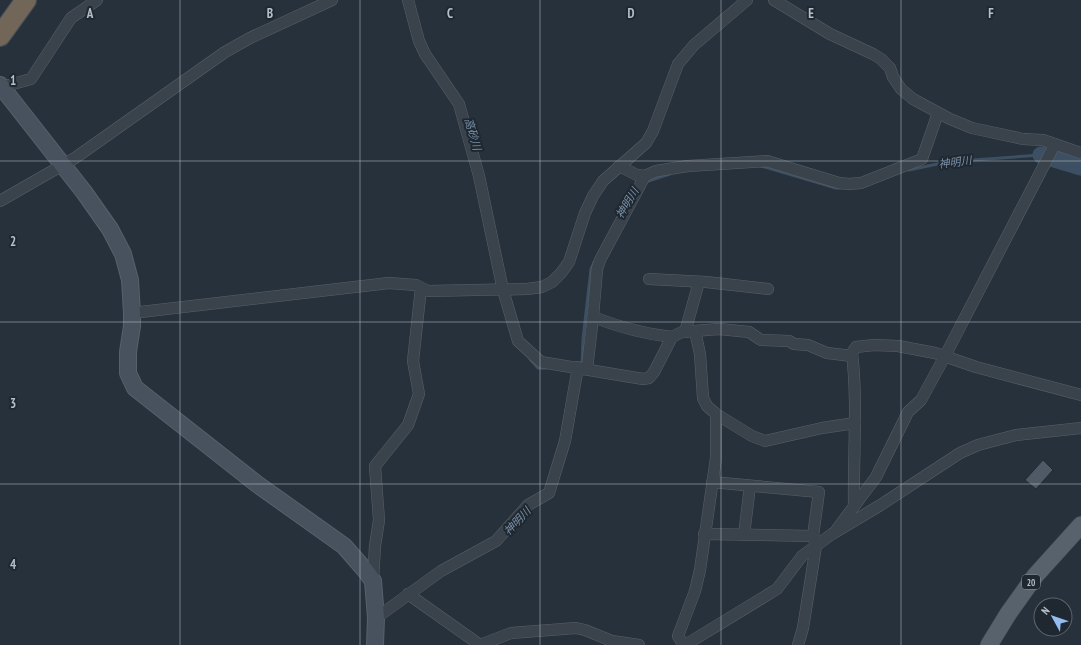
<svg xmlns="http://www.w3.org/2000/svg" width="1081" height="645" font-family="'PT Sans Narrow','Noto Sans JP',sans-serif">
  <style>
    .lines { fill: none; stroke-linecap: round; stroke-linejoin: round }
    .stream { stroke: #3d5063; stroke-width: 3 }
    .river { stroke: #3d5063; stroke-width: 17 }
    .building { fill: #505a66; stroke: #212a33 }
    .street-casing { stroke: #58616a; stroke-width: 12 }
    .secondary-casing { stroke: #58616a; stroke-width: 18 }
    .primary-casing { stroke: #434c55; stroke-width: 18 }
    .highway-casing { stroke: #454e57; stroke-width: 22 }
    .street { stroke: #3a434c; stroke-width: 11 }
    .secondary { stroke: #48525f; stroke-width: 16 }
    .primary { stroke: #58626c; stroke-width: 17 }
    .highway { stroke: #716658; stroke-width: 20 }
    .grid { fill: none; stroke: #b6bec7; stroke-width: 1; stroke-opacity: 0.55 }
    .labels { text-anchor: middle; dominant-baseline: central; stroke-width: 4; stroke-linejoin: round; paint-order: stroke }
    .shield { fill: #1f2831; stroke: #89919a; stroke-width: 1 }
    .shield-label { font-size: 9px; font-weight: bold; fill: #b6bec7 }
    .water-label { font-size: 11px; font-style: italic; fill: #7990a8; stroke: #1f2831 }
    .grid-label { font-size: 13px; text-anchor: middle; font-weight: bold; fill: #b6bec7; stroke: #1f2831; stroke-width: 4; stroke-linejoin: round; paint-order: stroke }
  </style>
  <rect width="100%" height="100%" fill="#26313c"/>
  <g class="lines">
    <!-- stream -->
    <g class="stream">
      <path d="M761,166l75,22h4"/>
      <path d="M909,170l38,-8 94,-7"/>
      <path d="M645,182l25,-8"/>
      <path d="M530,359l8,9h9"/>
      <path d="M582,366l1,-27 8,-70 3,-7"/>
    </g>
    <!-- river -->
    <path class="river" d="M1041,155l40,12"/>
  </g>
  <!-- building -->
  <path class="building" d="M1043,460l10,10 -17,19 -11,-9z"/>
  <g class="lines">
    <!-- street casing -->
    <g class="street-casing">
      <g id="street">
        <path d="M408,0l11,41 6,13 34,50 20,72 24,114 15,51 23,21 102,17 6,-1 5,-6 18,-35 10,-5 37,-3 30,3 12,8 28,1 5,3 14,1 19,8 25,3"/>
        <path d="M774,0l56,34 43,20 8,5 9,9 3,9 8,12 12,10 37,20 22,9 51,11 20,1 38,13"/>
        <path d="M2,87l29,-8 40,-61 26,-18"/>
        <path d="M619,166l18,9 8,1"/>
        <path d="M0,201l75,-43 150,-106 25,-14 82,-38"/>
        <path d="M649,279l57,3 62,7"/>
        <path d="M132,313l257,-30 27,2 12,6 99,-2 15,-2 10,-5 9,-9 8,-11 16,-49 8,-17 10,-15 43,-38 7,-12 25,-67 16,-19 53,-45"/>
        <path d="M593,317c26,10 51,17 79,20"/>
        <path d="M695,331l5,23 3,44 4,8 9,8 36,22 13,5 57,-13 33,-5"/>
        <path d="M685,332l14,-50"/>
        <path d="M587,369l6,-52 4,-48 3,-9 45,-84 11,-5 32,-5 79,-5 72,22 10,1 12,-1 61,-24 16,-46"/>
        <path d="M712,482l107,10 -6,44 3,10 -13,82 -5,17"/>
        <path d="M854,506c-1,-51 4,-102 -2,-153l4,-6 18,-2 24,1 37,7 41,14 105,28"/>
        <path d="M837,529l39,-52 32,-65 13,-12 24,-44 110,-212"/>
        <path d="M704,534l109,2"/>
        <path d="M744,535l6,-49"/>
        <path d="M373,581l2,-35 4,-26 -4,-54 33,-41 11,-31 -6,-33 8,-73"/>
        <path d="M408,594l72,51 31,-12 65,-5 9,2 27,11 27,4"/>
        <path d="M376,618l65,-47 55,-30 32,-36 21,-12 16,-52 13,-74"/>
        <path d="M683,644l-5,-8 17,-45 5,-21 16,-112v-44"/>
        <path d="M682,645l8,-3 87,-53 25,-33 30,-22 47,-28 81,-53 18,-8 38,-10 65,-7"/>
      </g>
    </g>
    <!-- secondary casing -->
    <g class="secondary-casing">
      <path id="secondary" d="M0,85l84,107 26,37 13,25 7,26 2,33v13l-4,26v21l7,15 122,96 87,62 21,24 8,11 3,37 -1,27"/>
    </g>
    <!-- primary casing -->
    <g class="primary-casing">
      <path id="primary" d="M989,645l19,-31 27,-38 46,-51"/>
    </g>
    <!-- highway casing -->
    <g class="highway-casing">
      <path id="highway" d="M0,36l26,-36"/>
    </g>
    <!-- street -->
    <use href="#street" class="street"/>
    <!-- secondary -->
    <use href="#secondary" class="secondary"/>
    <!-- primary -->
    <use href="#primary" class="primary"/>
    <!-- highway -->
    <use href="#highway" class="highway"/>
  </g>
  <!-- grid -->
  <path class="grid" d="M180,0v645M360,0v645M540,0v645M721,0v645M901,0v645M0,161h1081M0,322h1081M0,484h1081"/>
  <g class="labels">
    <!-- shield labels -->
    <rect class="shield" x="1022" y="575" width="18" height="14" rx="3"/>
    <g class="shield-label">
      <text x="1031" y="582">20</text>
    </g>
    <!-- water labels -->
    <g class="water-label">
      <text transform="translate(473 134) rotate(74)">高砂川</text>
      <text transform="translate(955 162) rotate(-7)">神明川</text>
      <text transform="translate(627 203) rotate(-59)">神明川</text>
      <text transform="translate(517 521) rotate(-47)">神明川</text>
    </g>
  </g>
  <g class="grid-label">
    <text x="90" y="18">A</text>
    <text x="270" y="18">B</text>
    <text x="450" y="18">C</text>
    <text x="631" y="18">D</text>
    <text x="811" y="18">E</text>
    <text x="991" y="18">F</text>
    <text x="13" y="85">1</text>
    <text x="13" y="246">2</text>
    <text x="13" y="408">3</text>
    <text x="13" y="569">4</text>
  </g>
  <!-- north arrow -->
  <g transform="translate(1053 617) rotate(310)"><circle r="19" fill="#1f2831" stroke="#5b646d"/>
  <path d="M0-3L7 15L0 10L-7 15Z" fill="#94bcee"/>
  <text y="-6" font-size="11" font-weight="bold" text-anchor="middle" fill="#b6bec7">N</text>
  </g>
</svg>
